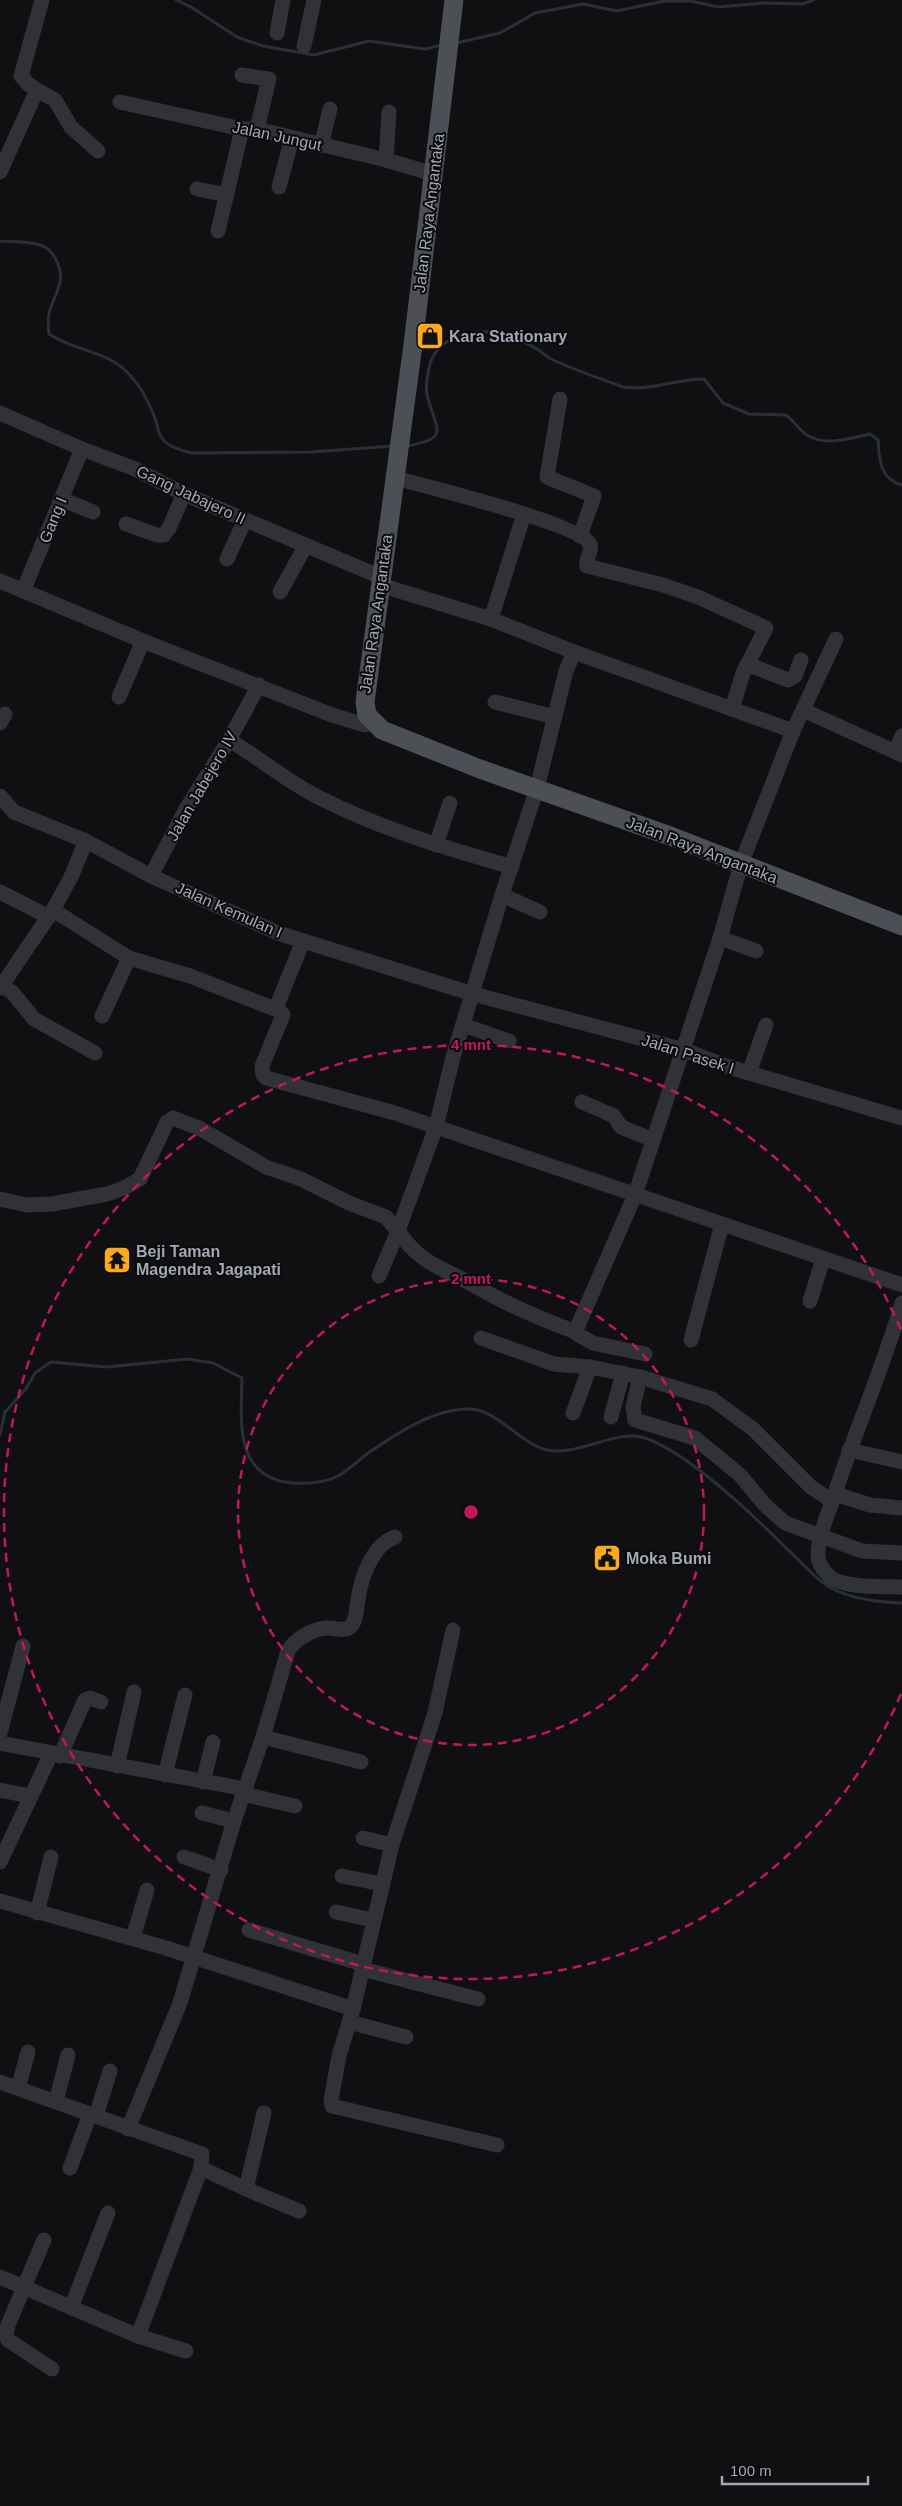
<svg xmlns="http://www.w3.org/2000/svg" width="902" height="2506" font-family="Helvetica,sans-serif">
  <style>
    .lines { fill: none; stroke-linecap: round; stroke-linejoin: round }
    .stream { stroke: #263036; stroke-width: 3 }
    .minor { stroke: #313237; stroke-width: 15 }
    .major { stroke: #4d4f56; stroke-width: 19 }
    .ring { fill: none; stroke: #c2185b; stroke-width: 2.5; stroke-dasharray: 9 6 }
    .labels { text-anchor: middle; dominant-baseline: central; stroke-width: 4; stroke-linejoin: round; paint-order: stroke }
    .street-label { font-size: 16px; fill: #a1a7b4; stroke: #0b0b0d }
    .poi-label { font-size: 16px; font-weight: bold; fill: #a1a7b4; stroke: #0b0b0d; text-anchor: start }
    .centre { fill: #c2185b; stroke: #0b0b0d; stroke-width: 2.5 }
    .ring-label { font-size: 15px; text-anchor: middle; font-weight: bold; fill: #c2185b; stroke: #0b0b0d; stroke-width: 4; stroke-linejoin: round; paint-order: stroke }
  </style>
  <rect width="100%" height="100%" fill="#101012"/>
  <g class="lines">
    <!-- stream -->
    <g class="stream">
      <path d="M176,0l15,7 46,30 26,9 51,9 55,-14 56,8 17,-4"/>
      <path d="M456,43l44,-10 35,-20 48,-9 34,7 47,-10h27l27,6 47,-4 37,1 12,-4"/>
      <path d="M0,241c14,1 30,0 43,5 13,6 21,27 16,40 -7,21 -13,24 -10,48 25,17 56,16 78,38 14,14 21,29 28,46 2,6 3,14 6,19 7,10 19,13 30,16l120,-1 83,-6"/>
      <path d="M405,446c49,-7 29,-18 22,-52 -2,-9 1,-21 3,-30 3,-9 7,-16 15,-21 32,-18 60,-13 90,5 6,3 11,8 16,11 23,11 48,19 72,28 26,4 54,-8 81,-8l19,24 26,11 37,1c8,6 13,15 21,20 18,12 43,3 63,-1l8,6c1,19 2,39 24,45"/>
      <path d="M0,1435l5,-23 21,-23 9,-16 16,-11 55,5 82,-8 25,4 29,15c-1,45 -8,100 51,105 15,1 31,0 45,-7 11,-6 20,-15 30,-23 28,-19 66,-45 102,-44 27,1 48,32 73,40 33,10 72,-21 102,-11 43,15 108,77 141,110 16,14 31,34 51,43 21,9 42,11 65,12"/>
    </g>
    <!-- minor -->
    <g class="minor">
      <path d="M277,33l6,-33"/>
      <path d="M304,46l10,-46"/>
      <path d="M242,75l27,4 -12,50"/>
      <path d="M37,90l18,10 16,27 27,24"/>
      <path d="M120,102l122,27h15l129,31 48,14"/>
      <path d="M321,146l9,-37"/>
      <path d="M386,160l3,-48"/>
      <path d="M0,172l37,-82 -9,-6 -7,-8 21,-76"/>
      <path d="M279,187l13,-49"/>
      <path d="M197,189l30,6"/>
      <path d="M218,231l24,-102"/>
      <path d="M560,399l-13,78 47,19 -14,40"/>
      <path d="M0,413l82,36 51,19 51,26 197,83"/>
      <path d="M395,478c29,8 185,46 195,66 3,7 -5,15 -3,22l76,19 35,12 68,31 -23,45 -11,36"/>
      <path d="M61,499l32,13"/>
      <path d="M126,524l31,11h7l5,-7 15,-34"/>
      <path d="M227,559l18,-39"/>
      <path d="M0,581l143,60 189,74 33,10 7,-3"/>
      <path d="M380,585l111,34 83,33 219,79"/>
      <path d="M23,591l59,-142"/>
      <path d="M280,592l26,-47"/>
      <path d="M491,619l33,-105"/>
      <path d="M747,664l41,16 7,-4 6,-16"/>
      <path d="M119,697l24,-56"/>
      <path d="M495,702l60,15"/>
      <path d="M803,710l99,45"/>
      <path d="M0,723l5,-9"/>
      <path d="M229,740c31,18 57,41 89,57 62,32 128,51 194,70"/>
      <path d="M895,752l7,-16"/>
      <path d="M0,796l14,16 72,29 65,35 127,57 195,61 208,55 48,18 173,51"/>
      <path d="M86,841l-15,36 -18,33 76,48 61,18 90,35 3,4 -21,51 1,9 3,3 129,35 507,172"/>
      <path d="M436,845l14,-42"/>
      <path d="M151,876l35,-67 43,-69 30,-55"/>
      <path d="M0,892l49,25"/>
      <path d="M502,895l38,17"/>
      <path d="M720,938l36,13"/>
      <path d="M0,985l12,7 22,27 61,34"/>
      <path d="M0,988l53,-78"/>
      <path d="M276,1008l27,-67"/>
      <path d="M102,1016l27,-58"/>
      <path d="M463,1025l46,16"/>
      <path d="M749,1073l17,-48"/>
      <path d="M582,1102l32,14 7,11 32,13"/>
      <path d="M0,1199l27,6 25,-1 55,-10 17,-6 16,-9 27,-57 6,-4 26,10 67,39 35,12 48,24 37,14 12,14 38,-104 17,-70 49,-162 35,-107 29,-117 8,-19"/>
      <path d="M398,1231c23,34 44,36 77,55 33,19 65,33 101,46"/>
      <path d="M379,1276l19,-45"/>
      <path d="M810,1301l13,-42"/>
      <path d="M902,1303c-19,65 -46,126 -67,190 -6,20 -17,41 -17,62 0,8 5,15 10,20 13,14 55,11 74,12"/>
      <path d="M481,1338l73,26 36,3 50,10 72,22 41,30 58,58 21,14"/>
      <path d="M691,1340l31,-116"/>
      <path d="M645,1354l-52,-11 -16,-9 -1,-4 59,-135 85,-257 21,-74 52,-133 43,-92"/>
      <path d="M640,1377l-7,30 2,13 60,18 45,37 24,29 21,19 77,28 40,2"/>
      <path d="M573,1413l17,-46"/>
      <path d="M611,1417l12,-44"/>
      <path d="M849,1450l53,12"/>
      <path d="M835,1494l35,11 32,3"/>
      <path d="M0,1733l23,-87"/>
      <path d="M263,1737l98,25"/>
      <path d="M0,1743l245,46"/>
      <path d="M60,1756l25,-56 5,-2 11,4"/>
      <path d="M117,1766l17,-74"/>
      <path d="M165,1775l20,-80"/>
      <path d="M203,1782l10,-40"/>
      <path d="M0,1790l30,6"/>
      <path d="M243,1794l52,12"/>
      <path d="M202,1813l32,8"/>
      <path d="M363,1838l29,7"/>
      <path d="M184,1857l37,13"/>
      <path d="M0,1862l51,-108"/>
      <path d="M342,1876l40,8"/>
      <path d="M0,1901l166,47 187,61 39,-164 43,-132 18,-83"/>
      <path d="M336,1912l37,8"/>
      <path d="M37,1913l14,-56"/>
      <path d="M249,1930l114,34"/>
      <path d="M133,1938l14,-48"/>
      <path d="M362,1969l116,30"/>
      <path d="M353,2009l-14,47 -8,44 1,6 165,39"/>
      <path d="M349,2022l57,15"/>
      <path d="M0,2082l202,72 -1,14 -63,168"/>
      <path d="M18,2088l10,-36"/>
      <path d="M56,2101l12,-46"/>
      <path d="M96,2116l14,-45"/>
      <path d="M128,2129l52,-126 54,-182 29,-84 25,-86c6,-11 24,-22 38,-23 8,-1 19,5 25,-2 6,-6 5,-18 7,-26 3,-22 14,-55 37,-63"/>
      <path d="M70,2168l20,-54"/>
      <path d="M201,2168l45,21 18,-76"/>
      <path d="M246,2189l53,22"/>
      <path d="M44,2240l-36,85 -2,10 2,5 44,29"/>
      <path d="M0,2277l138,59 48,15"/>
      <path d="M71,2308l37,-95"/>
    </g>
    <!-- major -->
    <path class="major" d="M454,0l-41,345 -48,357 2,13 15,15 98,39 193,68 229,89"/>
  </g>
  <!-- distance rings -->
  <g class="ring">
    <circle cx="471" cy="1512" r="233"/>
    <path d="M901 1694A467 467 0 1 1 901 1330"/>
  </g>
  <!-- icons -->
  <defs>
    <g id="shop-square" transform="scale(1.4375)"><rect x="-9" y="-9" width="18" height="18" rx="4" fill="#fca91e" stroke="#0b0b0d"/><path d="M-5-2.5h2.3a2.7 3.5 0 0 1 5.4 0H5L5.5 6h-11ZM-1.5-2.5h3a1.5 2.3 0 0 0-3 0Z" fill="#111"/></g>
    <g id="temple-square" transform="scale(1.4375)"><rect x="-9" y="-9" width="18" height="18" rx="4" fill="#fca91e" stroke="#0b0b0d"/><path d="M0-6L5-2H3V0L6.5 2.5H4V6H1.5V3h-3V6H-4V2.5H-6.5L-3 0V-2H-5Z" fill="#111"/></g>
    <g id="civic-square" transform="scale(1.4375)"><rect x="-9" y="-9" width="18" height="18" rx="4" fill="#fca91e" stroke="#0b0b0d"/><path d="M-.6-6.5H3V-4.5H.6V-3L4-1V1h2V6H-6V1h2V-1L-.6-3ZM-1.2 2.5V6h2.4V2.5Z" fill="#111"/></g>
  </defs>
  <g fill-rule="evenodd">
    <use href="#shop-square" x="430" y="336"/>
    <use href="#temple-square" x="117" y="1260"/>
    <use href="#civic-square" x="607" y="1558"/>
  </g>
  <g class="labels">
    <!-- street labels -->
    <g class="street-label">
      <text transform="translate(277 136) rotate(12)">Jalan Jungut</text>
      <text transform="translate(429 213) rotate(-83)">Jalan Raya Angantaka</text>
      <text transform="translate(191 495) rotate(25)">Gang Jabajero II</text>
      <text transform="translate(53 520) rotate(-68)">Gang I</text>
      <text transform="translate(376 614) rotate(-82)">Jalan Raya Angantaka</text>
      <text transform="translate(202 786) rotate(-60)">Jalan Jabejero IV</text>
      <text transform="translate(702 850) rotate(21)">Jalan Raya Angantaka</text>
      <text transform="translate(229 910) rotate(24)">Jalan Kemulan I</text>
      <text transform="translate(688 1054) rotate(18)">Jalan Pasek I</text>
    </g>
    <!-- poi labels -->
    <g class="poi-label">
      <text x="449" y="336">Kara Stationary</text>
      <text x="136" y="1251">Beji Taman<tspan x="136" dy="18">Magendra Jagapati</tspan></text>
      <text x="626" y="1558">Moka Bumi</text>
    </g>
  </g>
  <circle cx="471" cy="1512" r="8" class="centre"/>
  <g class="ring-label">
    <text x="471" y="1050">4 mnt</text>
    <text x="471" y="1284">2 mnt</text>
  </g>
  <!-- scale -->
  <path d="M722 2476v8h146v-8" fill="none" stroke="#a1a7b4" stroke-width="2.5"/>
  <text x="730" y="2476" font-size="15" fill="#a1a7b4" stroke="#0b0b0d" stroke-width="4" paint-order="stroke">100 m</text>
</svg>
